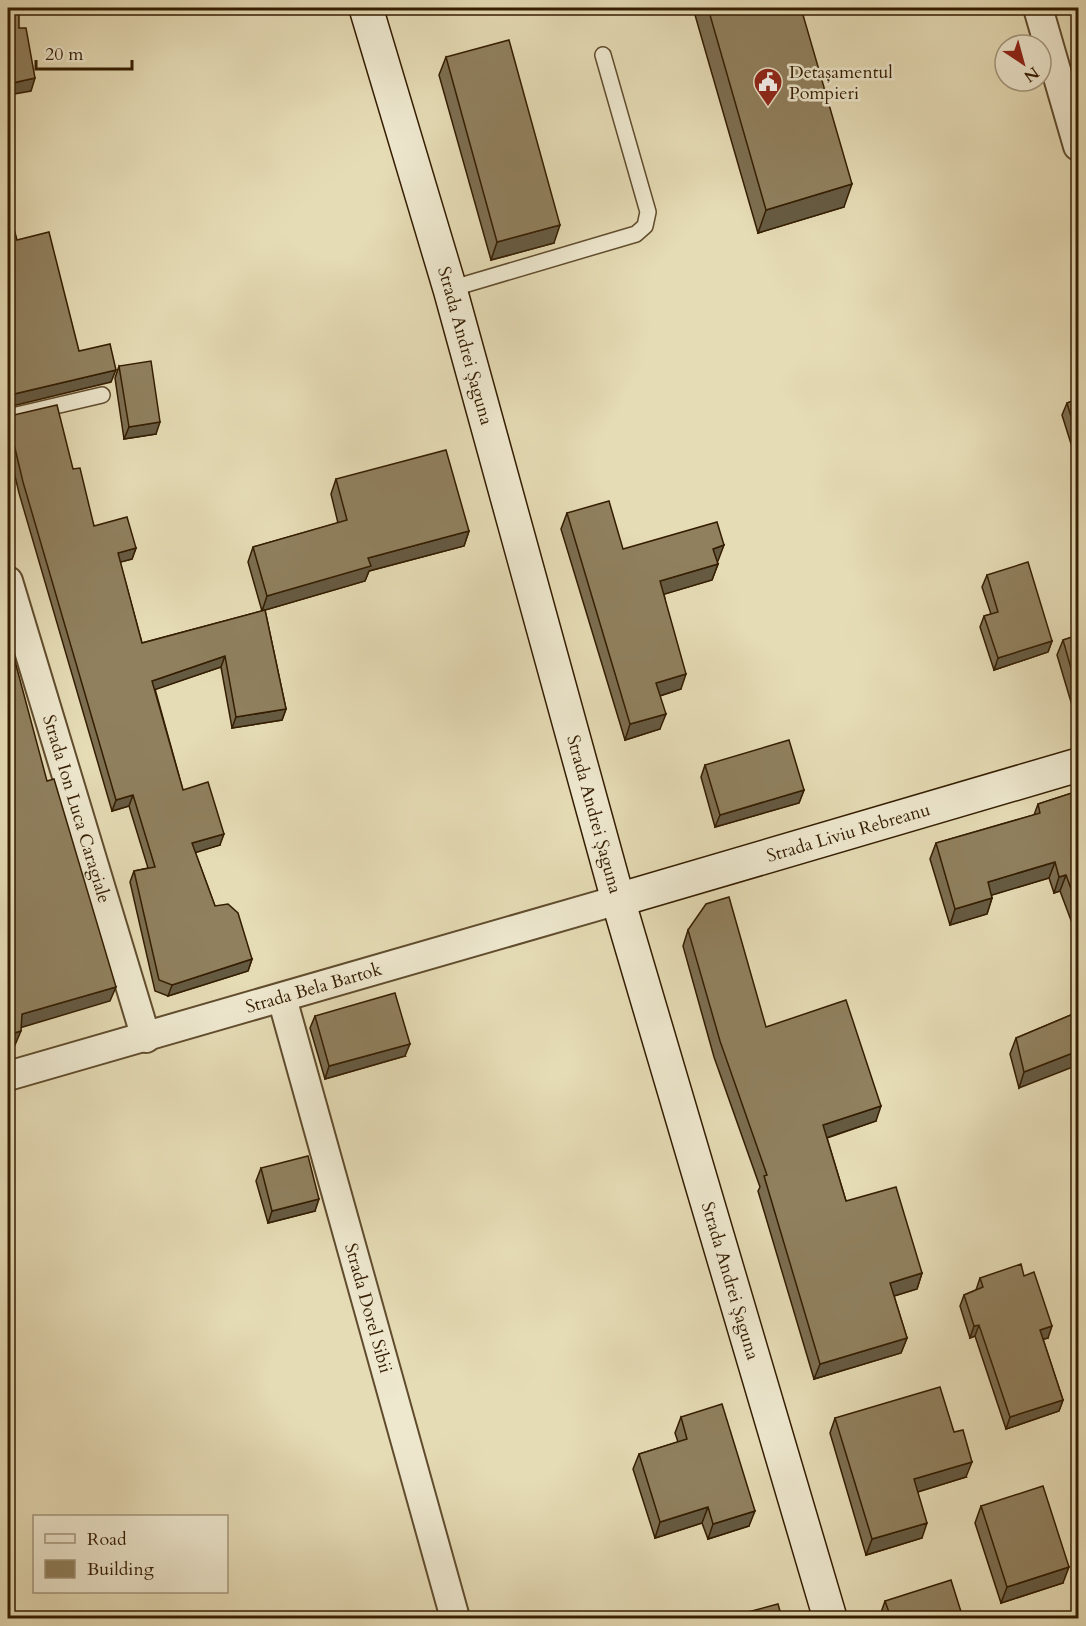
<svg xmlns="http://www.w3.org/2000/svg" width="1086" height="1626" font-family="Cardo,serif">
  <style>
    .lines { fill: none; stroke-linecap: round; stroke-linejoin: round }
    .lane-casing { stroke: #604c2d; stroke-width: 18 }
    .street-casing { stroke: #604c2d; stroke-width: 32 }
    .secondary-casing { stroke: #341d00; stroke-width: 36 }
    .lane { stroke: #eee8cf; stroke-width: 15 }
    .street { stroke: #eee8cf; stroke-width: 28 }
    .secondary { stroke: #eee8cf; stroke-width: 33 }
    .wall { fill: #7c6e51; stroke: #341d00; stroke-width: 1.5 }
    .shaded-wall { fill: #655a42; stroke: #341d00; stroke-width: 1.5 }
    .building { fill: #90805e; stroke: #341d00; stroke-width: 1.5 }
    .labels { text-anchor: middle; dominant-baseline: central; stroke-width: 5; stroke-linejoin: round; paint-order: stroke }
    .poi-label { font-size: 18px; fill: #341d00; stroke: #eee8cf; text-anchor: start }
    .street-label { font-size: 18px; fill: #341d00; stroke: #eee8cf }
  </style>
  <rect width="100%" height="100%" fill="#e5dbb5"/>
  <filter id="stains"><feTurbulence type="fractalNoise" baseFrequency=".00333" numOctaves="4"/><feColorMatrix values="0 0 0 0 .2 0 0 0 0 .09 0 0 0 0 .02 0 0 0 .5 -.17"/></filter>
  <radialGradient id="worn" r=".72"><stop offset=".6" stop-color="#630" stop-opacity="0"/><stop offset="1" stop-color="#630" stop-opacity=".3"/></radialGradient>
  <g class="lines">
    <!-- lane casing -->
    <g class="lane-casing">
      <g id="lane">
        <path d="M450,289l186,-55 9,-8 3,-14 -45,-157"/>
        <path d="M8,417l94,-22"/>
      </g>
    </g>
    <!-- street casing -->
    <g class="street-casing">
      <g id="street">
        <path d="M1038,8l40,138"/>
        <path id="s1" d="M8,581l138,457"/>
        <path id="s2" d="M282,998l173,620"/>
        <path id="s3" d="M8,1076l610,-176"/>
      </g>
    </g>
    <!-- secondary casing -->
    <g class="secondary-casing">
      <g id="secondary">
        <path id="s4" d="M366,8l84,281 168,611 212,718"/>
        <path id="s5" d="M618,900l460,-135"/>
      </g>
    </g>
    <!-- lane -->
    <use href="#lane" class="lane"/>
    <!-- street -->
    <use href="#street" class="street"/>
    <!-- secondary -->
    <use href="#secondary" class="secondary"/>
  </g>
  <!-- wall -->
  <g class="wall">
    <path d="M693,8h108l43,199 -86,26z"/>
    <path d="M446,57l108,186 -63,17 -52,-185z"/>
    <path d="M119,366l37,68 -32,5 -9,-61z"/>
    <path d="M1078,399v67l-16,-51 5,-12z"/>
    <path d="M8,414l65,55 21,57 42,22 -4,11 -12,3 22,81 120,-32 -14,-49 5,-15 85,-24 -7,-29 5,-15 133,52 -5,15 -95,25 -4,10 -100,29 21,99 -4,11 -50,8 -11,-61 -66,22 28,101 37,55 -25,7 20,54 37,53 -4,12 -80,25 -13,-5 -25,-109 4,-11 14,-3 -19,-62 -17,5 -93,-318 -11,-46z"/>
    <path d="M567,513l56,36 95,12h-1l1,3 -6,16 -48,14 17,95 -21,7v33l-35,11 -64,-211z"/>
    <path d="M987,575l65,66 -4,11 -54,18 -14,-43 4,-11 7,-2 -9,-27z"/>
    <path d="M1078,635v76l-4,1 -17,-57 6,-15z"/>
    <path d="M705,765l99,25 -5,13 -84,24 -14,-50z"/>
    <path d="M1078,791v148l-18,-48 -6,2 -5,-15 -58,17 1,3 -5,16 -37,11 -20,-66 6,-16 98,-28 4,-11z"/>
    <path d="M688,930l78,97 110,94 -49,17 19,63 76,72 -5,16 -23,7 13,42 -6,15 -87,26 -56,-188 2,-4 -46,-130 -31,-111z"/>
    <path d="M1078,1012l-59,76 -9,-34 6,-16z"/>
    <path d="M315,1016l90,40 -80,23 -15,-51z"/>
    <path d="M261,1168l54,43 -47,12 -12,-42z"/>
    <path d="M1024,1276l24,62 -5,1 20,61 -4,11 -53,18 -31,-93 -5,2 -10,-32 4,-11 12,-5 4,-12z"/>
    <path d="M681,1417l68,109 -41,13 -6,-16 -47,15 -22,-69 6,-15 39,-12 -3,-9z"/>
    <path d="M835,1418l131,59 -49,15 5,46 -56,17 -36,-122z"/>
    <path d="M981,1506l82,77 -62,20 -26,-80z"/>
    <path d="M885,1601l78,17h-84z"/>
  </g>
  <!-- shaded-wall -->
  <g class="shaded-wall">
    <path d="M35,78l-4,13 -23,4v-11z"/>
    <path d="M852,184l-8,23 -86,26 8,-23z"/>
    <path d="M560,225l-6,18 -63,17 6,-18z"/>
    <path d="M116,370l-5,12 -103,25v-10l2,-2z"/>
    <path d="M160,422l-4,12 -32,5 5,-12z"/>
    <path d="M469,531l-5,15 -95,25 -4,10 -103,30 5,-15 101,-38z"/>
    <path d="M724,545l-6,16 -10,3 5,-15z"/>
    <path d="M136,548l-4,11 -18,5 4,-11z"/>
    <path d="M718,564l-6,16 -57,17 5,-16z"/>
    <path d="M1052,641l-4,11 -54,18 4,-12z"/>
    <path d="M225,656l-4,11 -73,25 4,-11z"/>
    <path d="M686,674l-5,15 -31,10 6,-16z"/>
    <path d="M1078,700v11l-4,1z"/>
    <path d="M286,709l-4,11 -50,8 4,-11z"/>
    <path d="M666,714l-6,15 -35,11 5,-16z"/>
    <path d="M804,790l-5,13 -84,24 5,-12z"/>
    <path d="M133,795l-4,11 -17,5 4,-11z"/>
    <path d="M224,834l-4,11 -32,10 4,-12z"/>
    <path d="M1055,862l-6,16 -67,20 6,-16z"/>
    <path d="M1066,875l-6,16 -6,2 5,-16z"/>
    <path d="M992,898l-5,16 -37,11 5,-16z"/>
    <path d="M252,959l-4,12 -80,25 4,-11z"/>
    <path d="M116,987l-6,14 -94,28 6,-15z"/>
    <path d="M21,1031l-6,14 -7,3v-13z"/>
    <path d="M410,1044l-5,12 -80,23 4,-13z"/>
    <path d="M1078,1051v14l-59,23 5,-16z"/>
    <path d="M881,1106l-5,15 -59,20 6,-16z"/>
    <path d="M319,1199l-4,12 -47,12 4,-12z"/>
    <path d="M922,1273l-5,16 -33,10 6,-16z"/>
    <path d="M979,1325l-4,11 -5,2 4,-12z"/>
    <path d="M1052,1326l-4,12 -12,3 4,-11z"/>
    <path d="M907,1338l-6,15 -87,26 6,-15z"/>
    <path d="M1063,1400l-4,11 -53,18 4,-12z"/>
    <path d="M972,1462l-6,15 -58,18 6,-16z"/>
    <path d="M708,1507l-6,16 -47,15 5,-16z"/>
    <path d="M755,1511l-6,15 -41,13 5,-15z"/>
    <path d="M927,1523l-5,15 -56,17 6,-16z"/>
    <path d="M1069,1567l-6,16 -62,20 6,-16z"/>
  </g>
  <!-- building -->
  <g class="building">
    <path d="M8,8h11v20h7l9,50 -27,6z"/>
    <path d="M708,8h93l51,176 -86,26z"/>
    <path d="M509,40l51,185 -63,17 -51,-185z"/>
    <path d="M8,210h1l8,30 32,-8 30,119 31,-7 6,26 -106,25 -2,2z"/>
    <path d="M151,361l9,61 -31,5 -10,-61z"/>
    <path d="M1078,399v41l-11,-37z"/>
    <path d="M57,405l16,64 7,-1 14,58 33,-9 9,31 -18,5 24,90 123,-33 21,99 -50,8 -11,-61 -73,25 31,109 25,-8 16,52 -32,9 23,63 13,-2 10,9 14,46 -80,26 -13,-5 -25,-109 21,-4 -22,-72 -17,5 -93,-318 -15,-63v-5l6,1z"/>
    <path d="M446,450l23,81 -101,27 3,8 -104,30 -14,-49 94,-27 -11,-41z"/>
    <path d="M609,501l14,48 94,-27 7,23 -11,4 5,15 -58,17 26,93 -30,9 10,31 -36,10 -63,-211z"/>
    <path d="M1028,562l24,79 -54,17 -14,-42 14,-4 -11,-37z"/>
    <path d="M8,635l39,146 7,-2 62,208 -94,27 -1,17 -13,4z"/>
    <path d="M1078,635v58l-15,-53z"/>
    <path d="M789,740l15,50 -84,25 -15,-50z"/>
    <path d="M1078,791v117l-12,-33 -7,2 -4,-15 -67,20 4,16 -37,11 -19,-66 104,-30 -2,-9z"/>
    <path d="M729,897l37,130 80,-27 35,106 -58,19 23,76 50,-14 26,86 -32,10 17,55 -87,26 -56,-188 3,-1 -47,-134 -32,-111 18,-26z"/>
    <path d="M395,993l15,51 -81,22 -14,-50z"/>
    <path d="M1078,1012v39l-54,21 -8,-34z"/>
    <path d="M308,1156l11,43 -47,12 -11,-43z"/>
    <path d="M1021,1264l3,12 10,-4 18,54 -12,4 23,70 -53,17 -31,-92 -5,1 -10,-31 19,-8 -3,-9z"/>
    <path d="M940,1387l14,45 9,-2 9,32 -58,17 13,44 -55,16 -37,-121z"/>
    <path d="M722,1404l33,107 -42,13 -5,-17 -48,15 -21,-68 48,-15 -6,-22z"/>
    <path d="M1043,1486l26,81 -62,20 -26,-81z"/>
    <path d="M951,1580l12,38h-72l-6,-17z"/>
    <path d="M778,1604l4,14h-57z"/>
  </g>
  <!-- icons -->
  <defs>
    <g id="civic-pin" transform="scale(1.5)"><path d="M0 17L-7.5 6A9.5 9.5 0 1 1 7.5 6Z" fill="#8f2418" stroke="#eee8cf"/><path d="M-.6-6.5H3V-4.5H.6V-3L4-1V1h2V6H-6V1h2V-1L-.6-3ZM-1.2 2.5V6h2.4V2.5Z" fill="#fff"/></g>
  </defs>
  <g fill-rule="evenodd">
    <use href="#civic-pin" x="768" y="82"/>
  </g>
  <g class="labels">
    <!-- poi labels -->
    <g class="poi-label">
      <text x="789" y="72">Detașamentul<tspan x="789" dy="21">Pompieri</tspan></text>
    </g>
    <!-- street labels -->
    <g class="street-label">
      <text stroke="none"><textPath href="#s4" startOffset="352">Strada Andrei Șaguna</textPath></text>
      <text stroke="none"><textPath href="#s1" startOffset="238">Strada Ion Luca Caragiale</textPath></text>
      <text stroke="none"><textPath href="#s4" startOffset="838">Strada Andrei Șaguna</textPath></text>
      <text stroke="none"><textPath href="#s5" startOffset="240">Strada Liviu Rebreanu</textPath></text>
      <text stroke="none"><textPath href="#s3" startOffset="318">Strada Bela Bartok</textPath></text>
      <text stroke="none"><textPath href="#s4" startOffset="1324">Strada Andrei Șaguna</textPath></text>
      <text stroke="none"><textPath href="#s2" startOffset="322">Strada Dorel Sibii</textPath></text>
    </g>
  </g>
  <!-- margin -->
  <rect width="1086" height="1626" fill="none" stroke="#e5dbb5" stroke-width="30"/>
  <rect x="9" y="9" width="1068" height="1608" fill="none" stroke="#341d00" stroke-width="3"/>
  <rect x="15" y="15" width="1056" height="1596" fill="none" stroke="#341d00" stroke-width="1.5"/>
  <!-- legend -->
  <rect x="33" y="1515" width="195" height="78" fill="#eee8cf" stroke="#a4977c" stroke-width="1.5"/>
  <rect x="45" y="1534" width="30" height="9" fill="#eee8cf" stroke="#a4977c" stroke-width="1.5"/>
  <text x="87" y="1545" font-size="18" fill="#341d00">Road</text>
  <rect x="45" y="1560" width="30" height="18" fill="#90805e" stroke="#a4977c" stroke-width="1.5"/>
  <text x="87" y="1575" font-size="18" fill="#341d00">Building</text>
  <!-- north arrow -->
  <g transform="translate(1023 63) rotate(144)"><circle r="28" fill="#eee8cf" stroke="#a4977c" stroke-width="1.5"/>
  <path d="M0-4.5L10 22L0 15L-10 22Z" fill="#8f2418"/>
  <text y="-9" font-size="16" font-weight="bold" text-anchor="middle" fill="#341d00">N</text>
  </g>
  <!-- scale -->
  <path d="M36 60v9h96v-9" fill="none" stroke="#341d00" stroke-width="3"/>
  <text x="45" y="60" font-size="18" fill="#341d00" stroke="#eee8cf" stroke-width="4.5" paint-order="stroke">20 m</text>
  <rect width="100%" height="100%" filter="url(#stains)"/>
  <rect width="100%" height="100%" fill="url(#worn)"/>
</svg>
